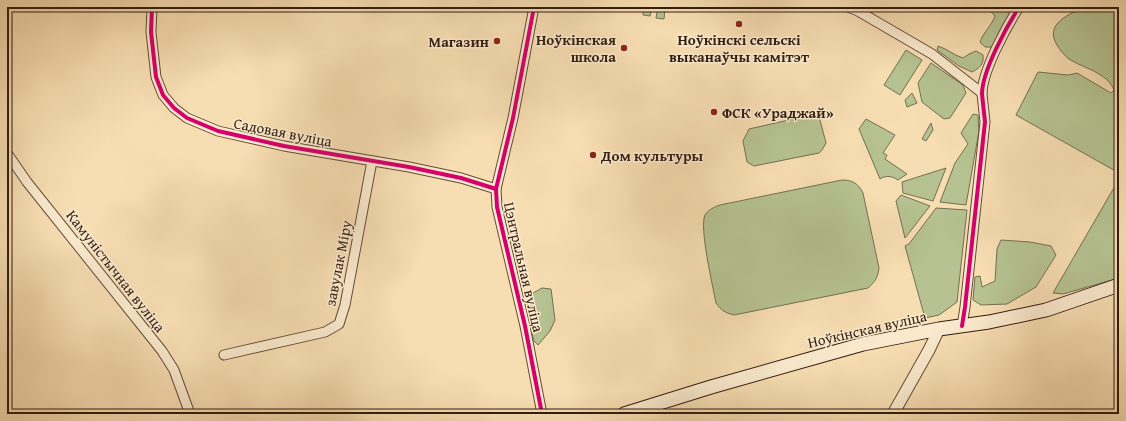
<svg xmlns="http://www.w3.org/2000/svg" width="1126" height="421" font-family="'Gentium Book Plus',serif">
  <style>
    .green { fill: #b6c291; stroke: #747050 }
    .lines { fill: none; stroke-linecap: round; stroke-linejoin: round }
    .minor-casing { stroke: #634d38; stroke-width: 11 }
    .tertiary-casing { stroke: #634d38; stroke-width: 13 }
    .secondary-casing { stroke: #321d0f; stroke-width: 15 }
    .minor { stroke: #fae9cd; stroke-width: 9 }
    .tertiary { stroke: #fae9cd; stroke-width: 11 }
    .secondary { stroke: #fae9cd; stroke-width: 13 }
    .cycleway-casing { stroke: #fae9cd; stroke-width: 6 }
    .cycleway { stroke: #d6006c; stroke-width: 4 }
    .poi-dot { fill: #8f2418; stroke: #fae9cd; stroke-width: 1.5 }
    .labels { text-anchor: middle; dominant-baseline: central; stroke-width: 3; stroke-linejoin: round; paint-order: stroke }
    .poi-label { font-size: 15px; font-weight: bold; fill: #321d0f; stroke: #fae9cd; text-anchor: end }
    .street-label { font-size: 15px; fill: #321d0f; stroke: #fae9cd }
  </style>
  <rect width="100%" height="100%" fill="#f7ddb2"/>
  <filter id="stains"><feTurbulence type="fractalNoise" baseFrequency=".005" numOctaves="4"/><feColorMatrix values="0 0 0 0 .2 0 0 0 0 .09 0 0 0 0 .02 0 0 0 .5 -.17"/></filter>
  <radialGradient id="worn" r=".72"><stop offset=".6" stop-color="#630" stop-opacity="0"/><stop offset="1" stop-color="#630" stop-opacity=".3"/></radialGradient>
  <!-- green -->
  <g class="green">
    <path d="M644,7h8l-2,9 -7,-1z"/>
    <path d="M658,7h7l-1,12 -8,-1z"/>
    <path d="M989,7h25l-3,10 -19,30h-7l-5,-5c4,-11 11,-15 15,-26l-6,-6z"/>
    <path d="M1085,7h34v166l-103,-58 22,-43 30,3 9,-2 34,20 3,-3c-6,-17 -31,-22 -45,-31 -5,-4 -9,-9 -12,-14 -13,-21 12,-31 28,-38z"/>
    <path d="M938,46c10,3 15,9 25,12l6,-4 7,-3 7,4c1,9 -3,13 -11,17l-13,-6 -22,-16z"/>
    <path d="M906,50l16,10 -22,35 -16,-10z"/>
    <path d="M931,63l32,22 3,8 -16,25 -6,1 -22,-17 -4,-19z"/>
    <path d="M912,93l5,10 -10,4 -2,-7z"/>
    <path d="M973,114l5,1 1,16 -13,74 -26,-3 15,-39 13,-19 -7,-11z"/>
    <path d="M811,115l7,2 2,3 6,23 -4,7 -3,3 -65,13 -7,-4 -4,-21 6,-12z"/>
    <path d="M866,119l29,16 -12,18 4,2 -2,4 22,15 -9,6c-6,-4 -12,-5 -18,-1l-21,-50z"/>
    <path d="M931,123l2,7 -7,11 -4,-2z"/>
    <path d="M946,168l-13,33 -30,-8 -1,-11z"/>
    <path d="M1119,179v99l-56,16 -10,-1z"/>
    <path d="M842,180c10,0 16,3 21,13l16,75c-1,9 -4,14 -11,20l-134,27c-9,-2 -13,-5 -18,-12 -3,-16 -17,-76 -11,-88 3,-5 9,-8 15,-10z"/>
    <path d="M901,195l29,11 -25,32 -9,-37z"/>
    <path d="M936,208l31,2 -10,92 -18,13 -14,3 -20,-72 4,-2z"/>
    <path d="M1001,240l29,2 21,4 5,9 -20,32 -29,17 -26,1 -8,-5 2,-23 5,-1 2,11 13,-6 2,-32z"/>
    <path d="M542,288l9,1 4,31 -5,11 -12,14 -4,-4c-3,-12 -13,-39 -1,-48 3,-2 6,-3 9,-5z"/>
  </g>
  <g class="lines">
    <!-- minor casing -->
    <g class="minor-casing">
      <g id="minor">
        <path d="M152,7l-1,25 5,45 7,18 11,13 13,10 31,13 66,15 125,21 52,11 35,11"/>
        <path d="M534,7l-21,111 -17,71 1,18 28,119 17,88"/>
        <path d="M848,7l10,4 74,43 50,39"/>
        <path d="M7,153l20,29 135,169 12,19 16,44"/>
        <path d="M962,326l3,-19 20,-185c-1,-9 -2,-19 -3,-28 0,-23 25,-68 37,-87"/>
        <path d="M224,355l101,-23 14,-8 6,-19 27,-144"/>
      </g>
    </g>
    <!-- tertiary casing -->
    <g class="tertiary-casing">
      <path id="tertiary" d="M893,414l36,-64 10,-21"/>
    </g>
    <!-- secondary casing -->
    <g class="secondary-casing">
      <path id="secondary" d="M624,414l87,-27 152,-43 76,-15 50,-7 57,-12 73,-25"/>
    </g>
    <!-- minor -->
    <use href="#minor" class="minor"/>
    <!-- tertiary -->
    <use href="#tertiary" class="tertiary"/>
    <!-- secondary -->
    <use href="#secondary" class="secondary"/>
    <!-- cycleway casing -->
    <g class="cycleway-casing">
      <g id="cycleway">
        <path d="M152,7l-1,25 5,45 7,18 11,13 13,10 31,13 66,15 125,21 52,11 35,11"/>
        <path d="M534,7l-21,111 -17,71 1,18 28,119 17,88"/>
        <path d="M962,326l3,-19 20,-185c-1,-9 -2,-19 -3,-28 0,-23 25,-68 37,-87"/>
      </g>
    </g>
    <!-- cycleway -->
    <use href="#cycleway" class="cycleway"/>
  </g>
  <!-- markers -->
  <g class="poi-dot">
    <circle cx="739" cy="24" r="4"/>
    <circle cx="497" cy="41" r="4"/>
    <circle cx="624" cy="48" r="4"/>
    <circle cx="714" cy="112" r="4"/>
    <circle cx="593" cy="155" r="4"/>
  </g>
  <g class="labels">
    <!-- poi labels -->
    <g class="poi-label">
      <text x="616" y="39">Ноўкінская<tspan x="616" dy="17">школа</tspan></text>
      <text x="739" y="39" text-anchor="middle">Ноўкінскі сельскі<tspan x="739" dy="17">выканаўчы камітэт</tspan></text>
      <text x="489" y="41">Магазин</text>
      <text x="722" y="112" text-anchor="start">ФСК «Ураджай»</text>
      <text x="601" y="155" text-anchor="start">Дом культуры</text>
    </g>
    <!-- street labels -->
    <g class="street-label">
      <text transform="translate(283 132) rotate(11)">Садовая вуліца</text>
      <text transform="translate(338 263) rotate(-79)">завулак Міру</text>
      <text transform="translate(524 267) rotate(77)">Цэнтральная вуліца</text>
      <text transform="translate(116 271) rotate(52)">Камуністычная вуліца</text>
      <text transform="translate(867 329) rotate(-13)">Ноўкінская вуліца</text>
    </g>
  </g>
  <!-- margin -->
  <rect width="1126" height="421" fill="none" stroke="#f7ddb2" stroke-width="24"/>
  <rect x="8" y="8" width="1110" height="405" fill="none" stroke="#321d0f" stroke-width="2"/>
  <rect x="12" y="12" width="1102" height="397" fill="none" stroke="#321d0f"/>
  <rect width="100%" height="100%" filter="url(#stains)"/>
  <rect width="100%" height="100%" fill="url(#worn)"/>
</svg>
